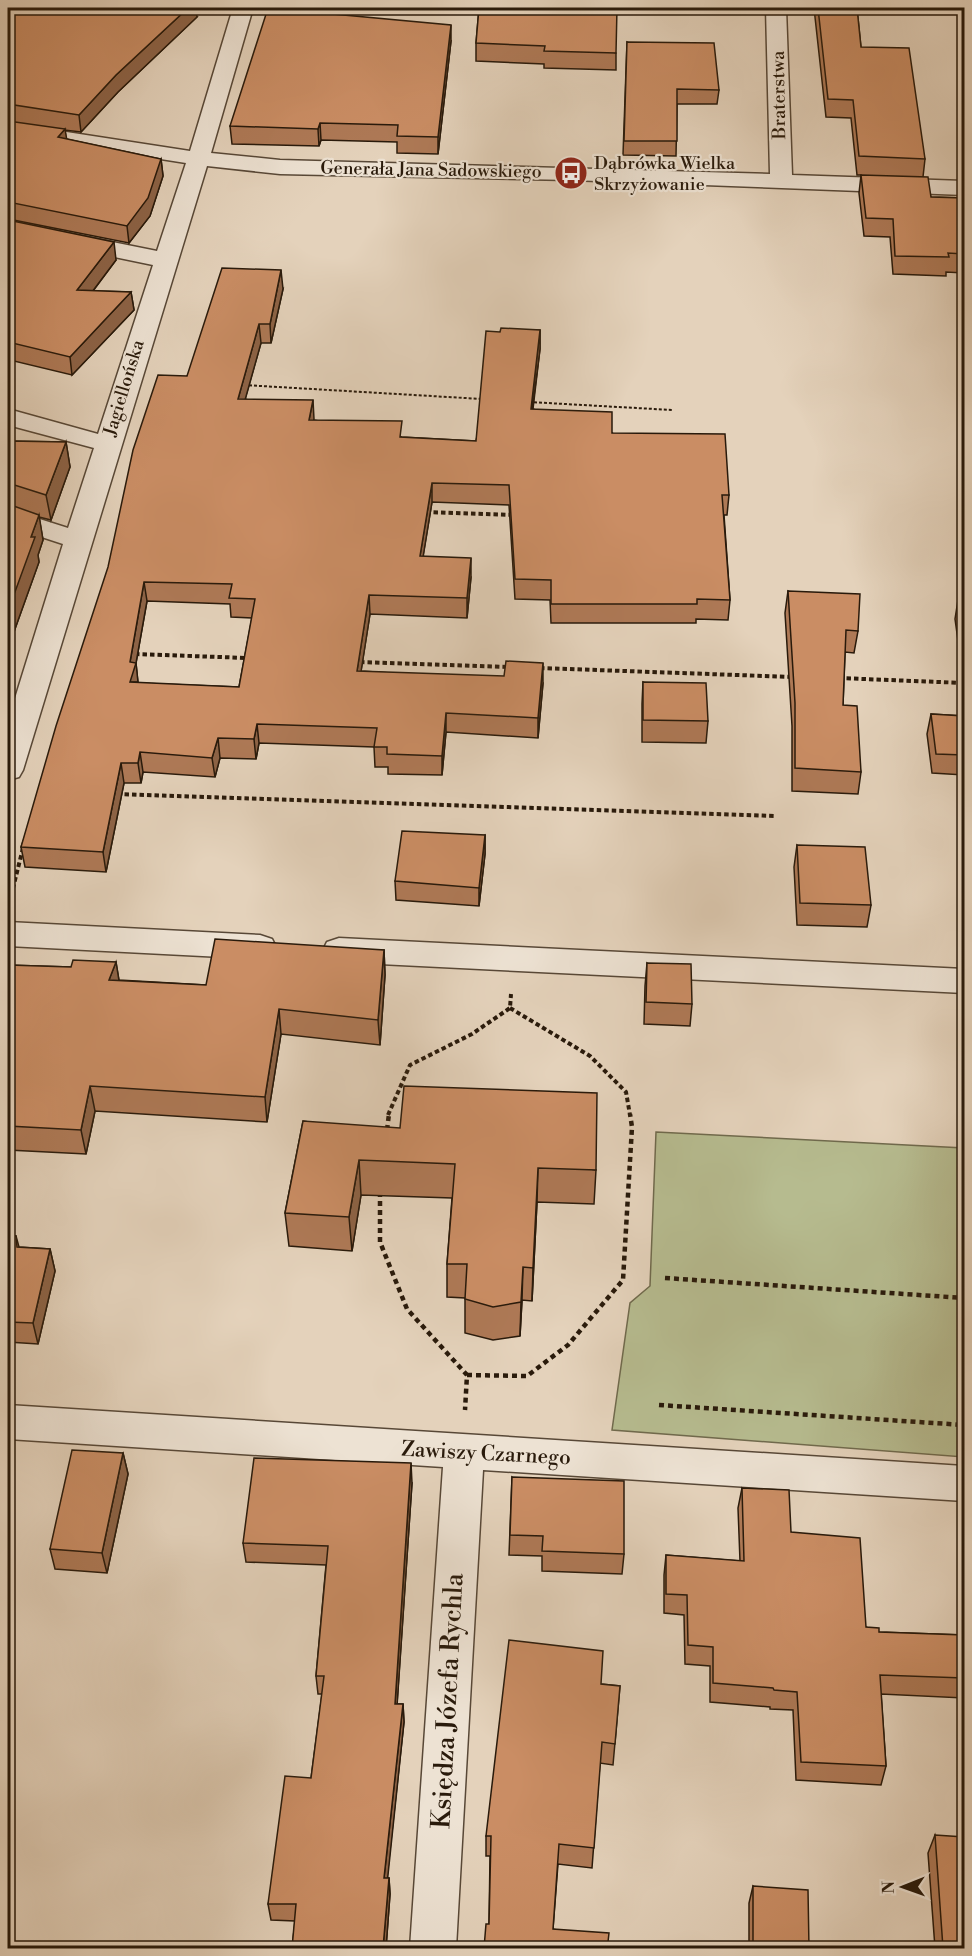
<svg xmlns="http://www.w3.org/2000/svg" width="972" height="1956" font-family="'Libre Bodoni',serif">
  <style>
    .green { fill: #b6bb8f; stroke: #706a4d; stroke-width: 1.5 }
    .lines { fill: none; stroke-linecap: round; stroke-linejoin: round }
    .minor-casing { stroke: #584837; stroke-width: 3 }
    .path-far2 { stroke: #291a0b; stroke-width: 2; stroke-dasharray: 3 2; stroke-linecap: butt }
    .path-far1 { stroke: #291a0b; stroke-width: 4; stroke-dasharray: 4.5 3; stroke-linecap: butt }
    .path { stroke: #291a0b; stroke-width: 4.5; stroke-dasharray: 5 4; stroke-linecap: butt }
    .minor { fill: #ede2d3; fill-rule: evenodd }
    .wall { fill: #ae7956; stroke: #291a0b; stroke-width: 1.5; fill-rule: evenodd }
    .shaded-wall { fill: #8d6346; stroke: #291a0b; stroke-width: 1.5 }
    .building { fill: #ca8d64; stroke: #291a0b; stroke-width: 1.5; fill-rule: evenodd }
    .labels { text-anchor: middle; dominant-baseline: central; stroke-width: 4.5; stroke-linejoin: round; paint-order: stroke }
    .far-street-label { font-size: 18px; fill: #291a0b; stroke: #ede2d3 }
    .far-poi-label { font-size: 18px; fill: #291a0b; stroke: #ede2d3; text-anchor: start }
    .street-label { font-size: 21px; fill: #291a0b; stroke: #ede2d3 }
    .near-street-label { font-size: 26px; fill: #291a0b; stroke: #ede2d3 }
  </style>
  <rect width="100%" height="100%" fill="#e4d2bb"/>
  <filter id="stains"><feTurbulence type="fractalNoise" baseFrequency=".00333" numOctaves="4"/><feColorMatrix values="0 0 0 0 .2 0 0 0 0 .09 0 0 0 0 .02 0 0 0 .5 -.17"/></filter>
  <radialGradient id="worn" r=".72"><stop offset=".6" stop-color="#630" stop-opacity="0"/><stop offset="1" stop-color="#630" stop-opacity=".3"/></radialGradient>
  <!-- green -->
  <path class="green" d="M656,1132l308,16v309l-352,-27 18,-127 20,-17z"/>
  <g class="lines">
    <!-- minor casing -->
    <g class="minor-casing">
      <g id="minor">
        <path d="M233,8h20l-42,145 69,7 490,14 -4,-166h20l6,167 172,6v14l-393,-15 -291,-6 -73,-8 -184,604 -4,7 -11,3v-59l55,-177 -55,-18v-17l60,19 26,-80 -86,-23v-16l90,25 55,-169 -145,-30v-14l149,30 29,-88 -178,-28v-12l182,28z"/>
        <path d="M8,922l252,13 12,4 4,8 -4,8 -12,4 -252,-13z"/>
        <path d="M339,938l625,31v24l-625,-31 -12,-4 -4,-8 4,-8z"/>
        <path d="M8,1405l956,61v35l-481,-31 -27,478h-46l33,-481 -435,-28z"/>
      </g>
    </g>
    <!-- path-far2 -->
    <g class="path-far2">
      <path d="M244,385l238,14"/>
      <path d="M529,402l143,8"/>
    </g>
    <!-- path-far1 -->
    <g class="path-far1">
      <path d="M426,512l88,3"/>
      <path d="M135,654l112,4"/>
      <path d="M360,662l148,5"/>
      <path d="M540,668l253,9"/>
      <path d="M839,678l125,5"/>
      <path d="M117,794l659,22"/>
      <path d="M11,896l12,-48"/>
      <path d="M510,1008l80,48 36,36 4,23"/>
      <path d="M388,1115l22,-50 62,-31 38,-26 1,-14"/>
    </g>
    <!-- path -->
    <g class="path">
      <path d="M387,1130l2,-16"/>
      <path d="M380,1192v50l27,67 60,66 -2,35"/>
      <path d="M665,1278l299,20"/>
      <path d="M467,1375l60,1 41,-31 55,-65 9,-153 -2,-13"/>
      <path d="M659,1405l305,20"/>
    </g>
    <!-- minor -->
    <use href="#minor" class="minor"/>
  </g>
  <!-- wall -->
  <g class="wall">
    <path d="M8,8l189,9 -79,75 -37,40 -16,-2 1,9 95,20 2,17 -13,40 -21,27 -121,-24v1z"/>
    <path d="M479,8l137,45v17l-72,-2v-4l-68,-3v-18z"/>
    <path d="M814,8h43l4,39 64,112 -2,18 8,20 33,1v75l-18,-1v4l-53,-2 -3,-37 -26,-1 -5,-43 2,-18h-4l-6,-57 -25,-1z"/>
    <path d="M451,41l-13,113 -41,-1v-11l-76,-2 -2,6 -87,-2 -2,-18z"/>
    <path d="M627,42l92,48 -2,14h-40l-1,52 -53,-1z"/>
    <path d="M8,220l108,40 -23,31 38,1 3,18 -62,65 -62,-15 -2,2z"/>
    <path d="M283,289l-12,54h-10l-16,56 69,21 88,17 74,4 24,-109 40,-2v19l-7,60 79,24 117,62 -2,20h-3l6,85 -2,20 -32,-1v4h-145l-1,-23 -35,-1 -6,-94 -77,-3 -9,54 48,21 -4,41 -97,-4 -9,57 182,12 -5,55 -92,-6 -4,43 -54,-1v-7h-13l-1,-20 -115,-4 -3,16 -36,-1 -5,19 -72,-5 -2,11h-17l-18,89 -81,-5 -4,-20 166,-471zM147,601l83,3 1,13 21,1 -13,69 -101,-4 -2,-20z"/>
    <path d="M8,441l58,1 4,25 -19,53 -12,-3 4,23 -5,15 1,7 -28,78 -3,3z"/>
    <path d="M788,591l70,40 -4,22 -9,-1 -2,53 18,67 -3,22 -66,-3v-65l-7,-113z"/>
    <path d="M958,600h6v84l-9,-65z"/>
    <path d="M643,682l65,39 -2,22 -64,-1v-38z"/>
    <path d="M931,714l33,2v59l-32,-2 -5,-39z"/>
    <path d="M485,835v19l-6,52 -83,-6 -1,-19z"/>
    <path d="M797,845l74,60 -4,22 -70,-2 -3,-58z"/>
    <path d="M384,950l1,25 -5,70 -99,-11 -14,88 -172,-11 -9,43 -78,-4v-185l63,2 45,-5 3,18 87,5z"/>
    <path d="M647,963l45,41 -2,22 -46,-2 1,-38z"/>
    <path d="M303,1121l293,49 -2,34 -57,-2 -5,99 -10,-1 -2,36 -27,4 -28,-7v-35l-18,-1v-33l5,-66 -91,-3 -9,56 -63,-5 -4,-33z"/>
    <path d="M8,1235l8,1 3,11 31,2 5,22 -17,73 -30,-2z"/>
    <path d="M123,1453l5,21 -21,99 -52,-4 -5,-20z"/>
    <path d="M512,1477l112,77 -2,20 -80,-3v-15l-33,-1z"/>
    <path d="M412,1483l-15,221h6l1,18 -17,156h2l1,16 -4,54h-94l3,-27 -24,-1 -3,-16 43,-126 11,-84h-4l-2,-18 10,-111 -80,-3 -3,-19z"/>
    <path d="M742,1488l49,44 75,95 13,5 85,3v63l-83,-4 5,72 -5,19 -85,-5 -3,-70 -23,-1v-2l-60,-5v-36l-25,-2 -1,-49 -20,-2v-38l2,-20 74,6 -2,-53z"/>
    <path d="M601,1684l19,2 -7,79 -13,-2 -8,105 -34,-4 -5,65 81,19 -145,-24 1,-68h-4v-20z"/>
    <path d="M935,1835l29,113h-29l-7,-95z"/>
    <path d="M753,1886l56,62h-60v-45z"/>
  </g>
  <!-- shaded-wall -->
  <g class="shaded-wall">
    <path d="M188,8h8l1,9 -79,75 -37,40 -2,-17 37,-40z"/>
    <path d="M451,25v16l-13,113v-17z"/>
    <path d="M320,123l1,17 -2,6 -1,-17z"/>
    <path d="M65,129l3,18 -10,-10z"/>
    <path d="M161,159l2,17 -13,40 -21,27 -2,-17z"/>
    <path d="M114,242l2,18 -36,48 -3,-18z"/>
    <path d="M281,270l2,19 -12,54 -1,-19z"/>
    <path d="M131,292l3,18 -62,65 -2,-18z"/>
    <path d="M259,324l2,19 -21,75 -2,-19z"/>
    <path d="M540,330v19l-10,79 1,-19z"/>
    <path d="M8,346l2,14 -2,2z"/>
    <path d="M313,400l1,19 -4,20 -1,-19z"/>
    <path d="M66,442l4,25 -19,53 -5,-25z"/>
    <path d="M432,483v19l-12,74v-20z"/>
    <path d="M39,515l4,25 -5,15 1,7 -28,78 -3,3v-32l23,-74z"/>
    <path d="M471,558v19l-4,41v-20z"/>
    <path d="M144,582l3,19 -11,62 2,19h-8v-20z"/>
    <path d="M369,595l1,19 -12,77 -1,-20z"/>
    <path d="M543,663v20l-5,55v-20z"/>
    <path d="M446,713v19l-4,43v-19z"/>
    <path d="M257,724l2,19 -3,16 -2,-20z"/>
    <path d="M218,738l2,20 -5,19 -3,-19z"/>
    <path d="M140,752l3,20 -2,11 -3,-20z"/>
    <path d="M121,763l3,20 -18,89 -3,-20z"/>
    <path d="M485,835v19l-6,52v-18z"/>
    <path d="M384,950l1,25 -5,70 -2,-25z"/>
    <path d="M116,962l4,25 -11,-7z"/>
    <path d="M279,1009l2,25 -14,88 -2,-25z"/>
    <path d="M90,1086l5,25 -9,43 -5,-24z"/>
    <path d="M359,1160l2,35 -9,56 -3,-34z"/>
    <path d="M538,1168l-1,34 -5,99 1,-33z"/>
    <path d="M50,1249l5,22 -17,73 -5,-21z"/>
    <path d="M523,1267l-1,33 -2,36 1,-34z"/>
    <path d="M123,1453l5,21 -21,99 -5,-20z"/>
    <path d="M411,1463l1,20 -16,238 -1,-17z"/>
    <path d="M403,1704l1,18 -18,172 -2,-16z"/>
    <path d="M389,1878l1,16 -4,54h-3z"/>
    <path d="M10,1938l5,10h-5z"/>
  </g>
  <!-- building -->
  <g class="building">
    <path d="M8,8h180l-72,67 -37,40 -71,-11z"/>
    <path d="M268,8l183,17 -13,112 -41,-1 1,-11 -78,-2 -2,6 -88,-3z"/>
    <path d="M479,8h138l-1,45 -72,-2 1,-5 -69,-3z"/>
    <path d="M818,8h39l4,39 48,1 16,111 -66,-3 -6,-56 -25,-1z"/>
    <path d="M627,42l87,1 5,47 -42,-1v52h-53z"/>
    <path d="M8,121l57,8 -7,8 103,22 -13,39 -21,28 -119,-24z"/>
    <path d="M861,175l67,2 3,20 33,1v56l-16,-1 1,4 -54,-1 -2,-37 -27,-1z"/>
    <path d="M8,220l106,22 -37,48 54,2 -61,65 -62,-15z"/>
    <path d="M222,268l59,2 -11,54h-11l-21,75 75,1 -4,20 93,1 -2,16 76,4 10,-110 14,1 1,-4 39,2 -9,79 81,3v21l113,1 4,61h-7l8,105 -33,-1v5h-146v-24l-36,-1 -6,-94 -77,-2 -12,73 51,2 -4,40 -98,-3 -12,76 147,5 2,-15 37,2 -5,55 -92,-5 -4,43 -55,-2v-7h-13l3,-19 -120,-4 -3,15 -36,-1 -6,20 -72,-6 -2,11h-17l-18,89 -82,-5 35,-121 52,-159 25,-117 25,-75 29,1zM144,582l88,2 -3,14 26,1 -16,88 -109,-5 6,-19 -6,-1z"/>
    <path d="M8,441l58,1 -20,53 -38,-12z"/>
    <path d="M8,504l31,11 -8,22h4l-27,74z"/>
    <path d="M788,591l72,3 -2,37 -12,-1 -3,75 14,1 4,66 -66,-4v-65z"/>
    <path d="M958,600h6v40z"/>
    <path d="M643,682l63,1 2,38 -65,-1z"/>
    <path d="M931,714l33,2v39l-28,-1z"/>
    <path d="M402,831l83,4 -6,53 -84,-7z"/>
    <path d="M797,845l68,2 6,58 -71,-2z"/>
    <path d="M215,939l169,11 -6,70 -99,-11 -14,88 -175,-11 -9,44 -73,-4v-161l63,2 2,-7 43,2 -7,18 97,5z"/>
    <path d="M647,963l44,1 1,40 -46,-2z"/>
    <path d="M404,1086l193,7 -1,77 -58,-2 -5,100 -10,-1 -2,35 -28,5 -28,-8 2,-35h-20l8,-100 -96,-4 -10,57 -64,-4 18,-92 97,7z"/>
    <path d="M8,1235l8,1 1,11 33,2 -17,74 -25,-1z"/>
    <path d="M72,1450l51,3 -21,100 -52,-4z"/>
    <path d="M254,1458l157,5 -16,241h8l-19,174h5l-6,70h-91l4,-44h-28l17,-128 26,2 13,-102h-8l12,-130 -85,-3z"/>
    <path d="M512,1477l112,4v73l-82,-3 1,-15 -33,-1z"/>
    <path d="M742,1488l47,2 2,42 69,6 6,89 13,1v4l85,3v43l-84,-3 6,91 -85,-4 -4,-70 -23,-2 -1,-2 -60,-5v-36l-25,-2 -1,-50 -21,-1v-39l78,6z"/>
    <path d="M509,1640l94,11 -2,33 19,2 -5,58 -13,-2 -8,106 -35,-4 -6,85 56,4 -1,9 26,1v5h-150l2,-24h3l2,-88h-5z"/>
    <path d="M935,1835l29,2v111h-21z"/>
    <path d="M753,1886l55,4 1,58h-56z"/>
    <path d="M8,1937l2,1v10h-2z"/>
  </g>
  <!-- icons -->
  <defs>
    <g id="bus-disc" transform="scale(1.725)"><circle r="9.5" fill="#8f2418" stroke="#ede2d3"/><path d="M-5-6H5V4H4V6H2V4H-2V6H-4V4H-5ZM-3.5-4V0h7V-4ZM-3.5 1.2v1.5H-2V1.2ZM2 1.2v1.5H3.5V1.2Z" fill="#fff"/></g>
  </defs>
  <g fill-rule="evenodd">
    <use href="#bus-disc" x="571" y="173"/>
  </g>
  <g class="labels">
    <!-- far-street labels -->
    <g class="far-street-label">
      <text transform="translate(779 95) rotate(-91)">Braterstwa</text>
      <text transform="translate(431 170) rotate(1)">Generała Jana Sadowskiego</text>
      <text transform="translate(124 388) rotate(-73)">Jagiellońska</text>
    </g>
    <!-- far-poi labels -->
    <g class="far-poi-label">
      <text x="594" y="163">Dąbrówka Wielka<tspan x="594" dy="21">Skrzyżowanie</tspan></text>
    </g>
    <!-- street labels -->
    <g class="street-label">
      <text transform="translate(486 1454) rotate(3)">Zawiszy Czarnego</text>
    </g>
    <!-- near-street labels -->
    <g class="near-street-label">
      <text transform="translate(448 1701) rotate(-87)">Księdza Józefa Rychla</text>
    </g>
  </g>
  <!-- margin -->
  <rect width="972" height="1956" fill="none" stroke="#e4d2bb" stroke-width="30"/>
  <rect x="9" y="9" width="954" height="1938" fill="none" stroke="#291a0b" stroke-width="3"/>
  <rect x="15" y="15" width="942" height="1926" fill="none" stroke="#291a0b" stroke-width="1.5"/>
  <!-- north arrow -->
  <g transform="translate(903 1887) rotate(269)" stroke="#ede2d3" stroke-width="4.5" paint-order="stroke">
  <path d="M0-4.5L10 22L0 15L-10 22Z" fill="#291a0b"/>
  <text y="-9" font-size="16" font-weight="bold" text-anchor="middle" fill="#291a0b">N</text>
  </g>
  <rect width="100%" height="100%" filter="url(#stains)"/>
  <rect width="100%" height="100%" fill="url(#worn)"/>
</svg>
